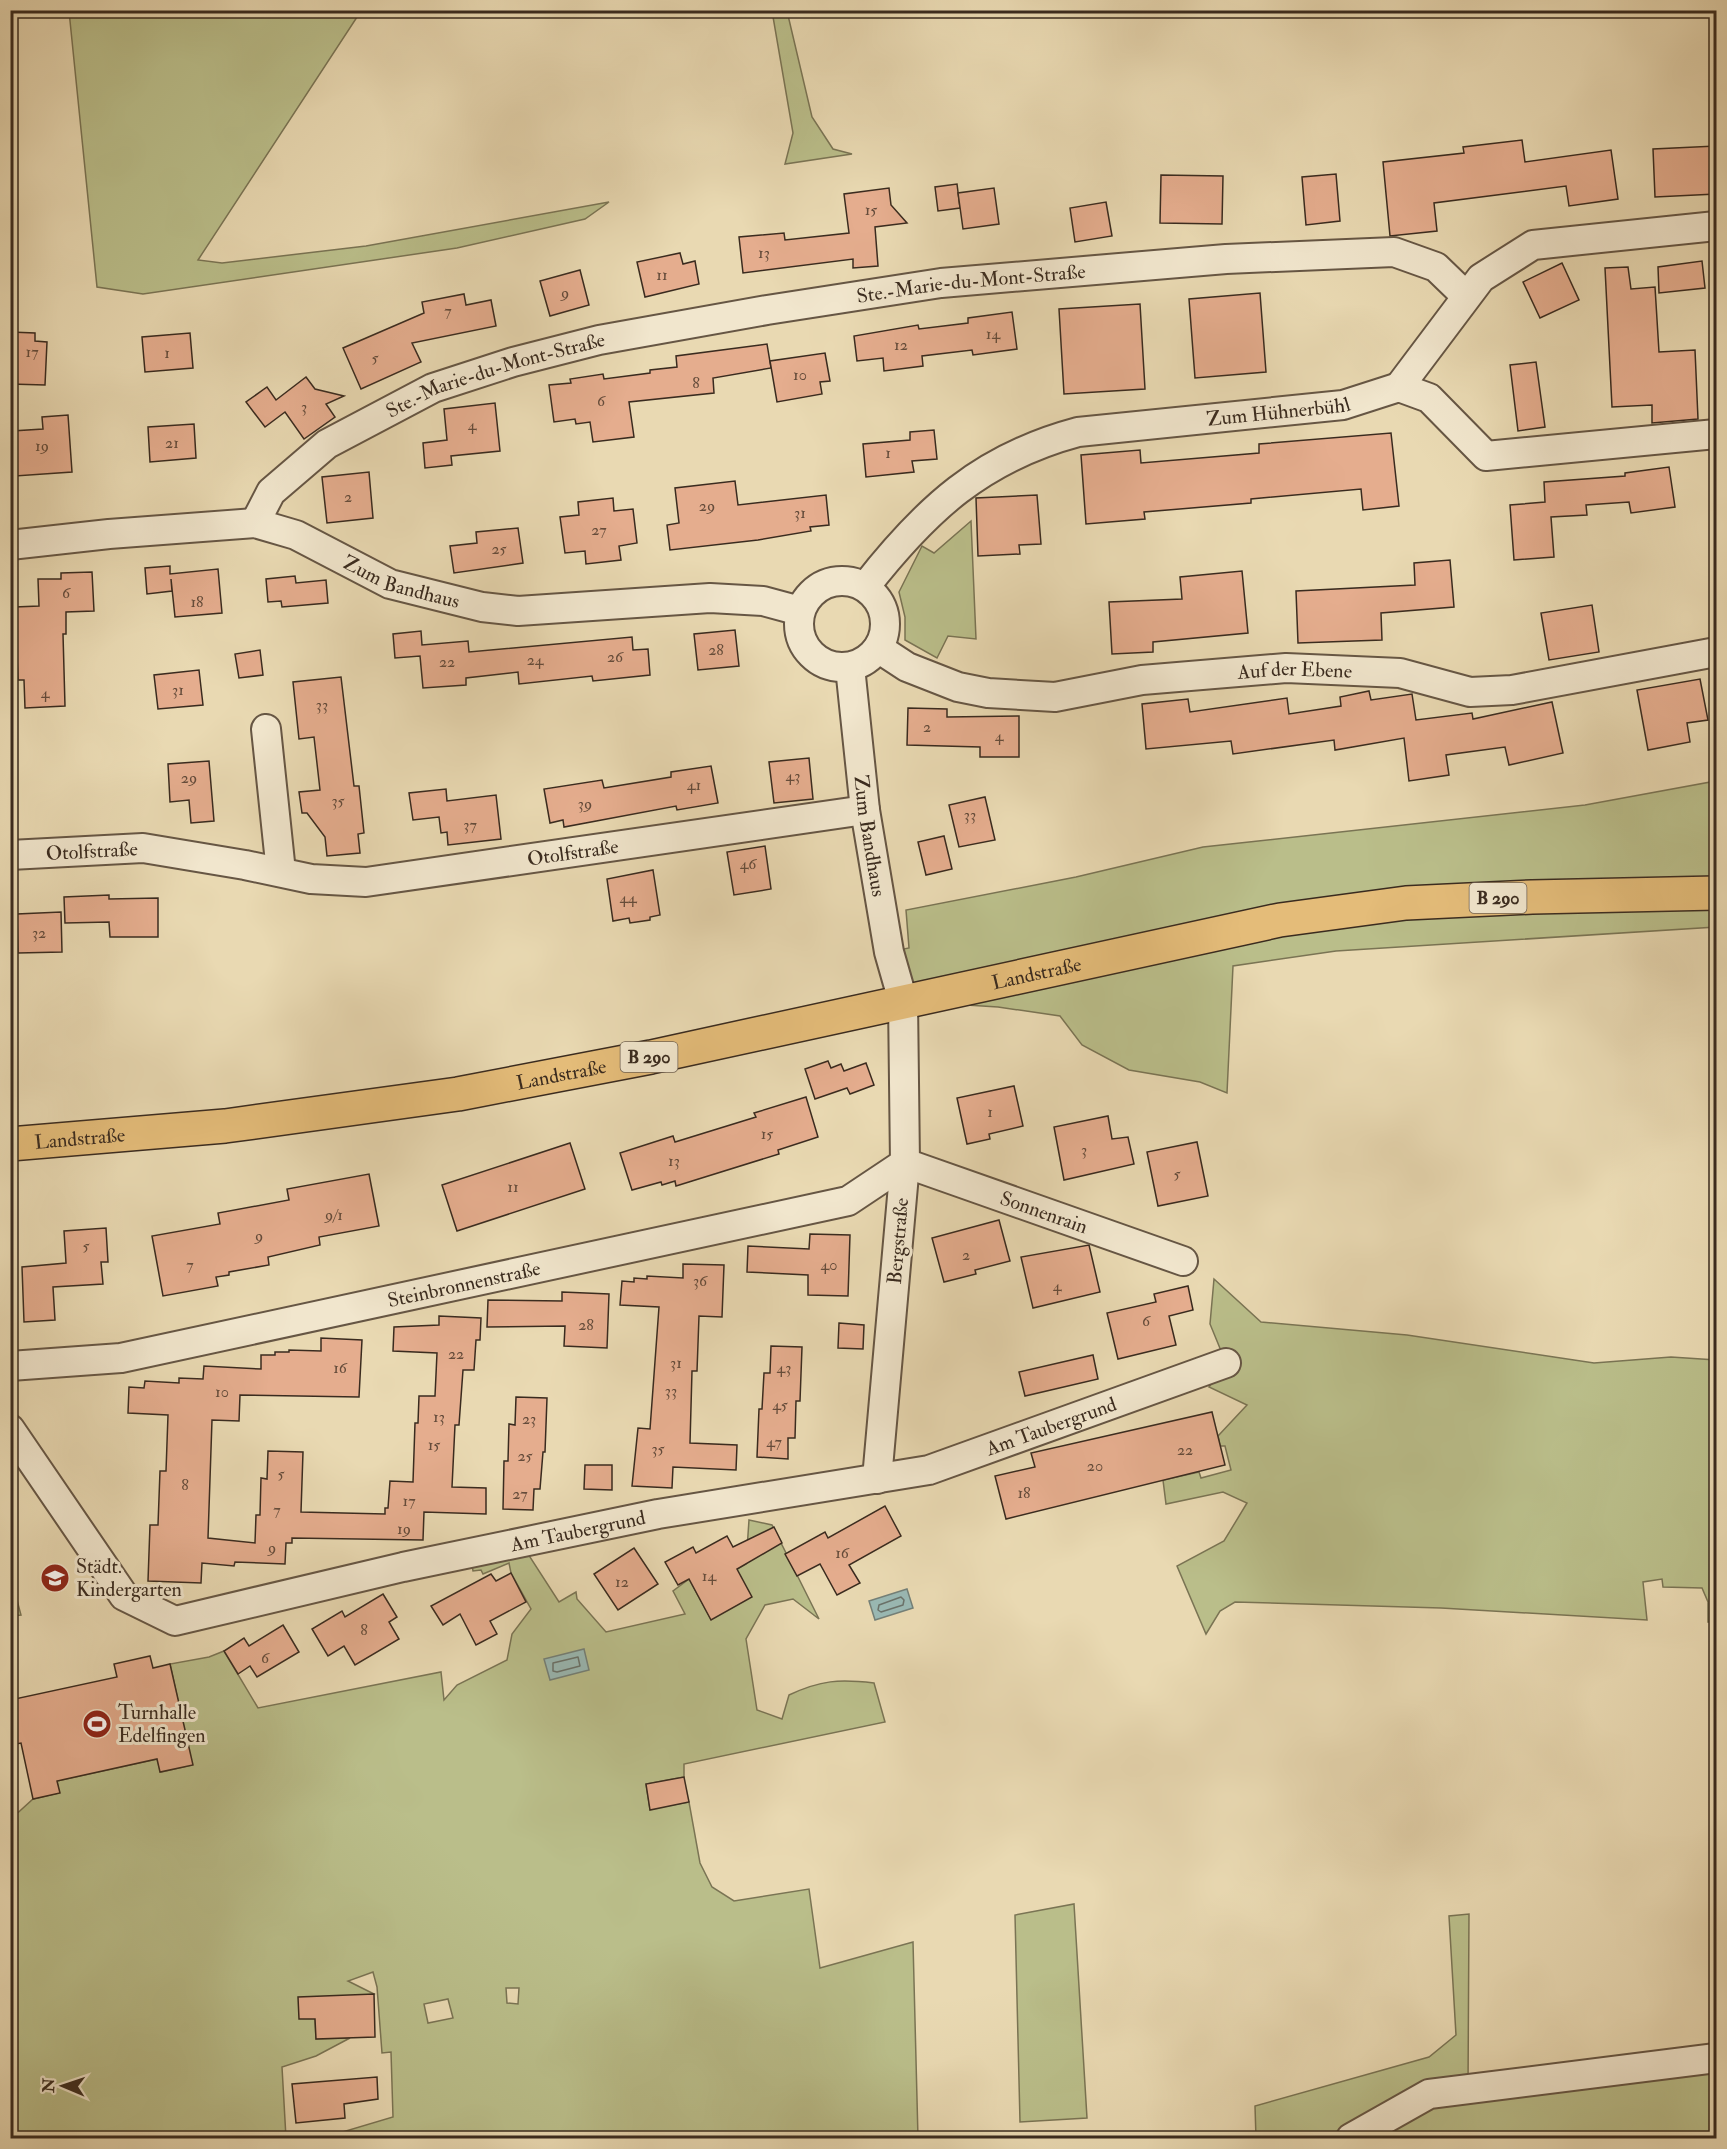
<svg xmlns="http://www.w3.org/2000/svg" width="1727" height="2149" font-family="'IM FELL Double Pica',serif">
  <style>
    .green { fill: #babe8a; stroke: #7a7454; stroke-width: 1.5; fill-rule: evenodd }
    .water { fill: #9ab9b4; stroke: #748078; stroke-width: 1.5 }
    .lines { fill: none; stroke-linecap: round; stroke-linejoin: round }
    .shore { stroke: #6a726a; stroke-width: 1.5 }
    .building { fill: #e5ad8e; stroke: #3a2b1f; stroke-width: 1.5 }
    .minor-casing { stroke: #665644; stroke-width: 32 }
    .major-casing { stroke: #3a2b1f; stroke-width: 36 }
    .minor { stroke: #f1e6cd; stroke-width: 28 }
    .major { stroke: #e4bc79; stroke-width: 33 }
    .labels { text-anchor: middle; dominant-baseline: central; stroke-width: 6; stroke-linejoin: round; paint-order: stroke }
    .number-label { font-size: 16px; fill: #654c3b }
    .shield { fill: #f1e6cd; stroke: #716353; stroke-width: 1.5 }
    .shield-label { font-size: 18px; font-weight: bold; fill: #3a2b1f }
    .street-label { font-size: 20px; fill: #3a2b1f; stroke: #f1e6cd }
    .poi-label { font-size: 20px; fill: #3a2b1f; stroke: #f1e6cd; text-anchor: start }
  </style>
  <rect width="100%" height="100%" fill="#e9d9b2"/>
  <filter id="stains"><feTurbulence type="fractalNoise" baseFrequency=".00333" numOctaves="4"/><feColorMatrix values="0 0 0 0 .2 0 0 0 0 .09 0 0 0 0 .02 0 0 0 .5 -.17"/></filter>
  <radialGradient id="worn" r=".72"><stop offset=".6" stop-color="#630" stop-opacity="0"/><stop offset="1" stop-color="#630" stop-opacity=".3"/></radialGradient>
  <!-- green -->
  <g class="green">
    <path d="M69,11h292l-163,249 24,3 144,-17 243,-44 -24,17 -128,29 -314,46 -46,-7z"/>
    <path d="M772,11h15l25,106 21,32 19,5 -67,10 8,-31z"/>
    <path d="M971,521l5,118 -28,-3 -11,22 -32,-18v-23l-6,-25 23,-46 12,7z"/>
    <path d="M1716,781v146l-380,24 -103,15 -6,127 -27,-11 -71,-12 -47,-25 -22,-29 -62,-9 -95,-6 -14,-49 20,-4 -3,-38 170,-33 127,-30 382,-42z"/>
    <path d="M1214,1279l47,43 146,13 187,28 77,-6 45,3v262h-8v-20l-6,-14 -39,-1 -1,-8 -19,3 4,38 -206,-12 -206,-6 -15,9 -14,23 -29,-68 47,-25 23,-38 -24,-11 -57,12 -3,-24 36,-8 2,6 30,-8 -6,-24h-5l-2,-10 29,-31 -38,-18 17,-24 -16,-39z"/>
    <path d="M749,1520l23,5 47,94 -26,-20 -28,6 -19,34 11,71 25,9 7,-24c32,-15 50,-16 85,-12l11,39 -201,42v13l-38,7 4,25 39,-7 11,61 12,24 22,14 75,-12 11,79 93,-26 5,196h-579v-5l54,-16 -2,-65 -9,1 -5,-66 -4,-15 -25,9 26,13 -59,25 1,20 34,-1 -34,18 -34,11 4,71h-275v-319l22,-20 26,-6 -2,-12 100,-22 4,13 31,-7 -22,-101 39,-7 15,-6 34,57 183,-36 3,28 13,-15 50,-25 5,-26 19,-25 -20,-36 -2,-10 -26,11 -2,-4 -8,1 -3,-18 51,-10 38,59 17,-10 1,7 29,33 79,-18 -12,-23 16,-12 22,40 19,-46 16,-9zM506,1988h13l-1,16 -11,-1zM448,1999l5,19 -25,5 -4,-19z"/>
    <path d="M10,1574l11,41 -10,1h-1z"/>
    <path d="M1074,1904l13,214 -67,4 -5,-207z"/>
    <path d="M1469,1914l-1,174 248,-30v80h-460l-1,-32 174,-49 27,-22 -7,-119z"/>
  </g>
  <!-- water -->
  <g class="water">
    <path d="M907,1589l6,19 -38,12 -6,-19z"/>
    <path d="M584,1649l5,21 -39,10 -6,-21z"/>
  </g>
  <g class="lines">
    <!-- shore -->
    <g class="shore">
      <path d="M901,1597l3,3 -1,5 -22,7 -3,-2 1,-5z"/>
      <path d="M578,1657l2,9 -23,6 -4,-1v-8z"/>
    </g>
  </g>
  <!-- building -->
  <g class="building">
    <path d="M1522,140l3,22 86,-12 7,49 -49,7 -3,-20 -132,17 3,28 -47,5 -7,-74 81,-9 -1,-6z"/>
    <path d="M1716,146v48l-61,3 -2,-48z"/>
    <path d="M1336,174l4,47 -34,4 -4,-48z"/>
    <path d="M1161,175l62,1 -1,48 -62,-1z"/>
    <path d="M957,184l3,24 -22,3 -3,-24z"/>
    <path d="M889,188l2,17 16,18 -32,4 3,39 -25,2v-9l-110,14 -4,-36 45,-4 1,7 64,-7 -5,-39z"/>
    <path d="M994,188l5,36 -36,5 -5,-36z"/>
    <path d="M1106,202l6,34 -37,6 -5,-34z"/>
    <path d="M680,253l3,11 12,-3 4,23 -54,13 -8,-35z"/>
    <path d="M1702,261l3,27 -46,5 -1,-26z"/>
    <path d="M1562,263l17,37 -39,18 -17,-36z"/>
    <path d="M1628,267l3,22 24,-2 4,65 36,-2 3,69 -46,4v-18l-40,2 -7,-139z"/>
    <path d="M580,270l9,35 -39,11 -10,-35z"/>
    <path d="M1260,293l6,79 -71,6 -6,-79z"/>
    <path d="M464,294l2,11 25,-5 5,26 -84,17 9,19 -60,27 -18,-41 81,-35 -2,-11z"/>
    <path d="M1140,304l5,85 -81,5 -5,-85z"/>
    <path d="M1012,312l5,37 -44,6 -1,-5 -50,6 1,10 -39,5 -1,-13 -26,3 -3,-25 64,-11 1,4 49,-6v-5z"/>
    <path d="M10,332l25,1v8l12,1 -2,43 -35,-1z"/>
    <path d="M190,333l3,35 -48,4 -3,-35z"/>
    <path d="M767,344l4,24 -58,10 1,15 -85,9 5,35 -41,5 -3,-20 -14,2 -1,-5 -21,3 -5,-37 22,-2 -1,-4 33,-5 1,5 46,-6v-3l27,-3 -1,-11z"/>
    <path d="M825,353l5,28 -10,1 2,12 -45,8 -7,-41z"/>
    <path d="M1536,362l9,65 -27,4 -8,-66z"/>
    <path d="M306,377l9,12 29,7 -18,8 9,13 -31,22 -19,-27 -20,15 -19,-25 21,-15 9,13z"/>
    <path d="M495,403l5,48 -49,5 1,9 -27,3 -2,-25 24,-3 -3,-31z"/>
    <path d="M68,415l4,57 -57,4 -3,-45 31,-2 -1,-12z"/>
    <path d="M194,424l2,34 -46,4 -2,-35z"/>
    <path d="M934,430l3,29 -25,2 2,11 -48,5 -3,-33 47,-4v-8z"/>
    <path d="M1391,433l8,73 -36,4 -2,-21 -110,10v4l-107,9 1,7 -59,5 -5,-69 59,-5 1,13 118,-10v-9z"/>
    <path d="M1669,467l6,40 -44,6 -2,-11 -43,3 1,10 -36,2 3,40 -40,3 -4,-55 35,-3 -1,-20 81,-6v-3z"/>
    <path d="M369,472l4,46 -46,5 -5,-46z"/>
    <path d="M735,481l3,24 88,-10 3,30 -19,2 1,4 -53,9 -88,10 -3,-25 12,-2 -4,-35z"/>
    <path d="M1037,495l4,49 -22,1 1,9 -42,2 -2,-58z"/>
    <path d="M613,498l1,13 19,-2 4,34 -18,3 2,14 -35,4 -1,-13 -20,2 -5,-36 19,-2 -1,-13z"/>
    <path d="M518,528l5,35 -69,10 -4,-27 27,-3 -1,-11z"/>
    <path d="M1450,560l4,47 -73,6 1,27 -84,3 -2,-52 119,-6 -1,-22z"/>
    <path d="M170,566v8l48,-5 4,44 -47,4 -4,-38 1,12 -25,3 -2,-26z"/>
    <path d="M1242,571l6,62 -95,9v10l-41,2 -3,-52 73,-3 -2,-22z"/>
    <path d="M92,572l2,39 -28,1v22h-3l2,72 -40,2 -1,-28h-6l-3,-73 24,-1 -1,-27h23v-6z"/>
    <path d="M295,576l1,7 30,-3 2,23 -46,4 -1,-6 -13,1 -2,-23z"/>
    <path d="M1592,605l7,47 -50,8 -8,-47z"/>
    <path d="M735,630l4,36 -41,4 -4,-36z"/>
    <path d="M421,631l1,14 46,-4 1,11 163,-15 1,13 15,-1 2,26 -57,6 -1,-5 -73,8 -1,-12 -52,6v7l-43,3 -3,-32 -25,2 -2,-24z"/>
    <path d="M260,650l3,25 -24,3 -4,-24z"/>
    <path d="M199,670l4,35 -45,4 -4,-34z"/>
    <path d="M341,677l13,109h5l5,47 -6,1 2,19 -33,3 -2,-19 -18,-24h-5l-3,-21 21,-2 -6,-53 -15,2 -6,-57z"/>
    <path d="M1700,679l8,41 -21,3 3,19 -42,8 -11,-60z"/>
    <path d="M1369,691l2,9 41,-6 4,26 56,-7 1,6 79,-17 11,51 -54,12 -4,-18 -59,8 3,20 -40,6 -5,-43 -69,12 -1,-10 -101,14 -2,-13 -85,8 -4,-45 46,-5 2,13 97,-14 2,16 52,-8 -1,-9z"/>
    <path d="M908,708l39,1v8l72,-1v41h-39v-10l-73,-2z"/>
    <path d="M809,758l4,41 -39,4 -5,-41z"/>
    <path d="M209,761l5,60 -23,2 -2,-23 -19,2 -2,-38z"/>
    <path d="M711,766l7,37 -41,7 -1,-4 -112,21 -1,-7 -13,3 -6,-34 58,-9 2,8 6,-1 61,-10v-5z"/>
    <path d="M446,789l1,12 49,-6 5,44 -53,6 -1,-13 -6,1 -2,-16 -26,3 -4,-27z"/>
    <path d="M985,797l10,43 -36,7 -10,-42z"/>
    <path d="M944,836l8,33 -26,6 -8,-33z"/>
    <path d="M765,846l6,43 -37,6 -7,-43z"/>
    <path d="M653,870l7,45 -10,2v3l-20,3 -1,-5 -16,3 -6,-42z"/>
    <path d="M109,895v4l49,-1v39h-48l-1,-15 -44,1 -1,-26z"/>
    <path d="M61,912l1,40 -44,1 -1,-39z"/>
    <path d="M828,1061l3,7 10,-4 3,7 22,-8 8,22 -24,9 -3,-6 -32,11 -10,-30z"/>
    <path d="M1014,1086l9,40 -34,8 1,5 -23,5 -10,-46z"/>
    <path d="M806,1097l12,40 -40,13 1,4 -103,32 -1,-5 -13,4 -1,-3 -29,8 -12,-37 53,-17 2,6 81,-25 -2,-4z"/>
    <path d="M1108,1116l4,23 16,-2 6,27 -70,16 -10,-53z"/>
    <path d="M1197,1142l11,54 -50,10 -11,-54z"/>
    <path d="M570,1143l15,46 -128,42 -15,-46z"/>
    <path d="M369,1174l10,52 -60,11 1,8 -52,12 1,8 -40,7v3l-13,2 2,9 -55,10 -11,-60 68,-12 -2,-11 71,-13 -2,-11z"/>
    <path d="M999,1220l11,41 -35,9 1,4 -32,8 -12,-44z"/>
    <path d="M106,1228l2,34h-7l2,22 -50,3 2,33 -31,2 -2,-55 44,-4 -2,-32z"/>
    <path d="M810,1234l40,1 -2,61 -40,-1v-20l-61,-3 1,-26 61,3z"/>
    <path d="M1089,1245l11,47 -67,16 -12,-51z"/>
    <path d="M683,1264l41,1 -2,52 -23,-1 -2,55h-5l-2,72 47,2 -1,25 -63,-3 -1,21 -40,-2 6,-58 12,1 9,-122 -39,-2 2,-24 12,1v-4l13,1v-3l36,2z"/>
    <path d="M1188,1286l5,24 -24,6 7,29 -58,14 -11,-46 49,-11 -2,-8z"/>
    <path d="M562,1292l47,2 -2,54 -43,-2 1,-20 -78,1 1,-27 74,1z"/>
    <path d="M439,1316l42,2 -1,22h-4l-2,30h-11l-4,55h-4l-3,62 34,1v26l-62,-2 -1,28 -131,-2v5h-6l-1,21 -50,-2 -1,4 -32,-3 -1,20 -53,-2 2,-56h8l2,-54h6l2,-56 -40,-2 1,-26 15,1 1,-7 34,2v-5l24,1 1,-13 57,3v-14h14v-3h14v-2l32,1v-13l41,2 -3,57 -119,-2 -1,26 -27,-1 -4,118 47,5 1,-28h4l1,-37 6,1 1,-28 35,1 -2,60 84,2v-6h3l2,-27 23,1 2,-59h3l1,-27h16l2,-43 -44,-2 1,-24 45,-2z"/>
    <path d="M839,1323l25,2 -1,24 -25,-1z"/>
    <path d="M771,1346l31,1 -2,54h-4l-1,37h-7v21l-31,-2 2,-48h3l2,-36h6z"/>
    <path d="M1093,1355l5,24 -73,17 -6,-24z"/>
    <path d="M516,1397l31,1 -2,54h-2l-3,37h-6l-1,21 -30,-1 1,-48h4l1,-37 6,1z"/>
    <path d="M1212,1412l13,53 -219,54 -11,-43 40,-9 -4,-14z"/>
    <path d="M585,1465h27v25l-28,-1z"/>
    <path d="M885,1506l16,30 -52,29 11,18 -23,12 -17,-31 -23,12 -12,-22 40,-22 3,6z"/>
    <path d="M774,1527l8,16 -45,26 15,28 -41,23 -22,-41 -11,6 -13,-23 28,-15 3,6 31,-17 6,11z"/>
    <path d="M634,1548l24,36 -40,26 -24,-36z"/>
    <path d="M511,1573l15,29 -36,19 7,13 -21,11 -16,-31 -17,11 -12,-19 60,-32 5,7z"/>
    <path d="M383,1594l14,23 -8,5 10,17 -44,26 -11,-19 -16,10 -16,-27 30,-18 3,6z"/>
    <path d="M283,1625l16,27 -42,25 -7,-11 -12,8 -14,-23 20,-13 5,8z"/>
    <path d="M150,1656l3,12 17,-4 23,101 -33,7 -3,-13 -100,22 3,12 -27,6 -12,-56 -11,2v-45l107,-23 -3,-13z"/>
    <path d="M684,1777l5,25 -39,8 -4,-26z"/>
    <path d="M374,1994l1,43 -59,2 -1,-20h-16l-1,-22z"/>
    <path d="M377,2077l1,22 -34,5 1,14 -49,5 -4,-39z"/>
  </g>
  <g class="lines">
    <!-- minor casing -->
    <g class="minor-casing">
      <g id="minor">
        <path d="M1399,387l82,-109 52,-33 183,-19"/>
        <path id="s1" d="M255,523l16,-31 56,-48 106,-56 80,-26 86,-22 168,-30 174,-27 285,-24 168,-7 42,15 30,29"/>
        <path id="s2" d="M10,545l99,-11 146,-11 41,12 94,49 92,23 36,4 192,-13 53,3 37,10"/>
        <circle cx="842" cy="624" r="43"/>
        <path id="s3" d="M865,587c61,-78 116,-129 213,-155l265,-27 56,-18 30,11 57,58 230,-22"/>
        <path id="s4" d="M878,648l29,19 51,20 30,6 67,4 87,-17 144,-12 114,5 70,19 42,-2 204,-38"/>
        <path id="s5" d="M850,667l15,143 24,142 14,49 2,162 -28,316"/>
        <path d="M266,729l15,143"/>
        <path id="s6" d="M10,855l133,-7 102,17 66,14 55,3 499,-72"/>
        <path id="s7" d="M10,1366l111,-8 727,-157 57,-38 278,98"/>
        <path id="s8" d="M10,1429l114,167 51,25 228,-54 255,-53 271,-44 297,-107"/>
        <path d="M1351,2138l78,-44 287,-36"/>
      </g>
    </g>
    <!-- major casing -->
    <g class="major-casing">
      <g id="major">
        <path id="s9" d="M10,1144l215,-18 233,-32 193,-37 629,-137 126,-17 126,-6 184,-4"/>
      </g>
    </g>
    <!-- minor -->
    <use href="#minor" class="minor"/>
    <!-- major -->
    <use href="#major" class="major"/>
  </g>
  <!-- icons -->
  <defs>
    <g id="school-disc" transform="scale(1.5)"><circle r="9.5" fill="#8f2418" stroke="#f1e6cd"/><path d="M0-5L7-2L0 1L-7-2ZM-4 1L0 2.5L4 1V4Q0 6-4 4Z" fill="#fff"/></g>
    <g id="stadium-disc" transform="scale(1.5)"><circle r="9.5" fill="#8f2418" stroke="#f1e6cd"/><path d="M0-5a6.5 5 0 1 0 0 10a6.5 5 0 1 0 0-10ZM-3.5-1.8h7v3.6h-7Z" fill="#fff"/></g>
  </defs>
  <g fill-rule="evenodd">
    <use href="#school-disc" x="55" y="1578"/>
    <use href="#stadium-disc" x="97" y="1724"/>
  </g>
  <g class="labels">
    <!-- number labels -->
    <g class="number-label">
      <text x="871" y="210">15</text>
      <text x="764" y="253">13</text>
      <text x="662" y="275">11</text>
      <text x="565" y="293">9</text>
      <text x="448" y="311">7</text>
      <text x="993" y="334">14</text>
      <text x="901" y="345">12</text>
      <text x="32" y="352">17</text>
      <text x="167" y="353">1</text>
      <text x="375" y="358">5</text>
      <text x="800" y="375">10</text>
      <text x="696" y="383">8</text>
      <text x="601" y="401">6</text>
      <text x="304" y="407">3</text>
      <text x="472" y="425">4</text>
      <text x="172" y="443">21</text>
      <text x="42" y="446">19</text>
      <text x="888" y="453">1</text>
      <text x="348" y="497">2</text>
      <text x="707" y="506">29</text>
      <text x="800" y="513">31</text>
      <text x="599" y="530">27</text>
      <text x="499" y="549">25</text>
      <text x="66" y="593">6</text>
      <text x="197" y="602">18</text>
      <text x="716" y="650">28</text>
      <text x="615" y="657">26</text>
      <text x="535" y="660">24</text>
      <text x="447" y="662">22</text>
      <text x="178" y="690">31</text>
      <text x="45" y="693">4</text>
      <text x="322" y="705">33</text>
      <text x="927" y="727">2</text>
      <text x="999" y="736">4</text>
      <text x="793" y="776">43</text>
      <text x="189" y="778">29</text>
      <text x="694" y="785">41</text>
      <text x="338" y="801">35</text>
      <text x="585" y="804">39</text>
      <text x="970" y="815">33</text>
      <text x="470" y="825">37</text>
      <text x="748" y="864">46</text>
      <text x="628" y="898">44</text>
      <text x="39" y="933">32</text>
      <text x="990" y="1112">1</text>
      <text x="767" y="1134">15</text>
      <text x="1084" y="1150">3</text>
      <text x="674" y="1161">13</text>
      <text x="1177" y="1174">5</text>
      <text x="513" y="1187">11</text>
      <text x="334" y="1215">9/1</text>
      <text x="259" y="1236">9</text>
      <text x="86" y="1246">5</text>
      <text x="966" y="1255">2</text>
      <text x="190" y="1265">7</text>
      <text x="829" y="1265">40</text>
      <text x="700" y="1281">36</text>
      <text x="1057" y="1286">4</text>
      <text x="1146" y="1321">6</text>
      <text x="586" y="1325">28</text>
      <text x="456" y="1354">22</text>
      <text x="676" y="1363">31</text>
      <text x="340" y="1368">16</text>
      <text x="784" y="1368">43</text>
      <text x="671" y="1391">33</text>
      <text x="222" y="1392">10</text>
      <text x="780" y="1405">45</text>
      <text x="439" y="1417">13</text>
      <text x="529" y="1419">23</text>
      <text x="774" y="1442">47</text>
      <text x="434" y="1445">15</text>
      <text x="658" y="1449">35</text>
      <text x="1185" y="1450">22</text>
      <text x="525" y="1456">25</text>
      <text x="1095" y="1466">20</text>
      <text x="281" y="1474">5</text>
      <text x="185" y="1485">8</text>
      <text x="1024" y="1493">18</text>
      <text x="520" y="1494">27</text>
      <text x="409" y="1501">17</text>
      <text x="277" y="1510">7</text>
      <text x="404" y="1529">19</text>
      <text x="272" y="1548">9</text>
      <text x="842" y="1553">16</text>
      <text x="709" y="1576">14</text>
      <text x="622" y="1582">12</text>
      <text x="364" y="1630">8</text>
      <text x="265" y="1658">6</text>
    </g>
    <!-- shield labels -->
    <g class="shield">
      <rect x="1469.5" y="883" width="57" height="30" rx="4.5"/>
      <rect x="620.5" y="1042" width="57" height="30" rx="4.5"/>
    </g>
    <g class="shield-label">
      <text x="1498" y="898">B 290</text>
      <text x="649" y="1057">B 290</text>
    </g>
    <!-- street labels -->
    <g class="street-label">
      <text stroke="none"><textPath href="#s1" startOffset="778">Ste.-Marie-du-Mont-Straße</textPath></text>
      <text stroke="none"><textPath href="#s1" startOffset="292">Ste.-Marie-du-Mont-Straße</textPath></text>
      <text stroke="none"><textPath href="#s3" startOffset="470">Zum Hühnerbühl</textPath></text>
      <text stroke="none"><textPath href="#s2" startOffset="405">Zum Bandhaus</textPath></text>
      <text stroke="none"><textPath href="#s4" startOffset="429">Auf der Ebene</textPath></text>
      <text stroke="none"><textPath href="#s5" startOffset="170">Zum Bandhaus</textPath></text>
      <text stroke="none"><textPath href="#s6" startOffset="82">Otolfstraße</textPath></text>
      <text stroke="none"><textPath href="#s6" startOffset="568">Otolfstraße</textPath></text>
      <text stroke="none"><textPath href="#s9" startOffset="1042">Landstraße</textPath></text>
      <text stroke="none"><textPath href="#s9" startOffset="556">Landstraße</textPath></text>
      <text stroke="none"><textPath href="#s9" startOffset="70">Landstraße</textPath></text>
      <text stroke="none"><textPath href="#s7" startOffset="1071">Sonnenrain</textPath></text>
      <text transform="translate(898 1241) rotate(-85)">Bergstraße</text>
      <text stroke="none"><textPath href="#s7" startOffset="462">Steinbronnenstraße</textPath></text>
      <text stroke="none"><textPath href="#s8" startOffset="1158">Am Taubergrund</textPath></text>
      <text stroke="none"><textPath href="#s8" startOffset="672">Am Taubergrund</textPath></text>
    </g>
    <!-- poi labels -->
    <g class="poi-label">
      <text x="76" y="1566">Städt.<tspan x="76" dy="23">Kindergarten</tspan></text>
      <text x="118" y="1712">Turnhalle<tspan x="118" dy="23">Edelfingen</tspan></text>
    </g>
  </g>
  <!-- margin -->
  <rect width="1727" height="2149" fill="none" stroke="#e9d9b2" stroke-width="36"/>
  <rect x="12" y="12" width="1703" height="2125" fill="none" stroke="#3a2b1f" stroke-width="3"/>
  <rect x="18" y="18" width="1691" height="2113" fill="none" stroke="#3a2b1f" stroke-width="1.5"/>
  <!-- north arrow -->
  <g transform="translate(63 2086) rotate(272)" stroke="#f1e6cd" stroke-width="4.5" paint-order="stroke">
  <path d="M0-4.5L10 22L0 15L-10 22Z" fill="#3a2b1f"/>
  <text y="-9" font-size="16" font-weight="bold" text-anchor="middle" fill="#3a2b1f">N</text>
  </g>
  <rect width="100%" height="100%" filter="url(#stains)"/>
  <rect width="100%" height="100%" fill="url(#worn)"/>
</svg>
